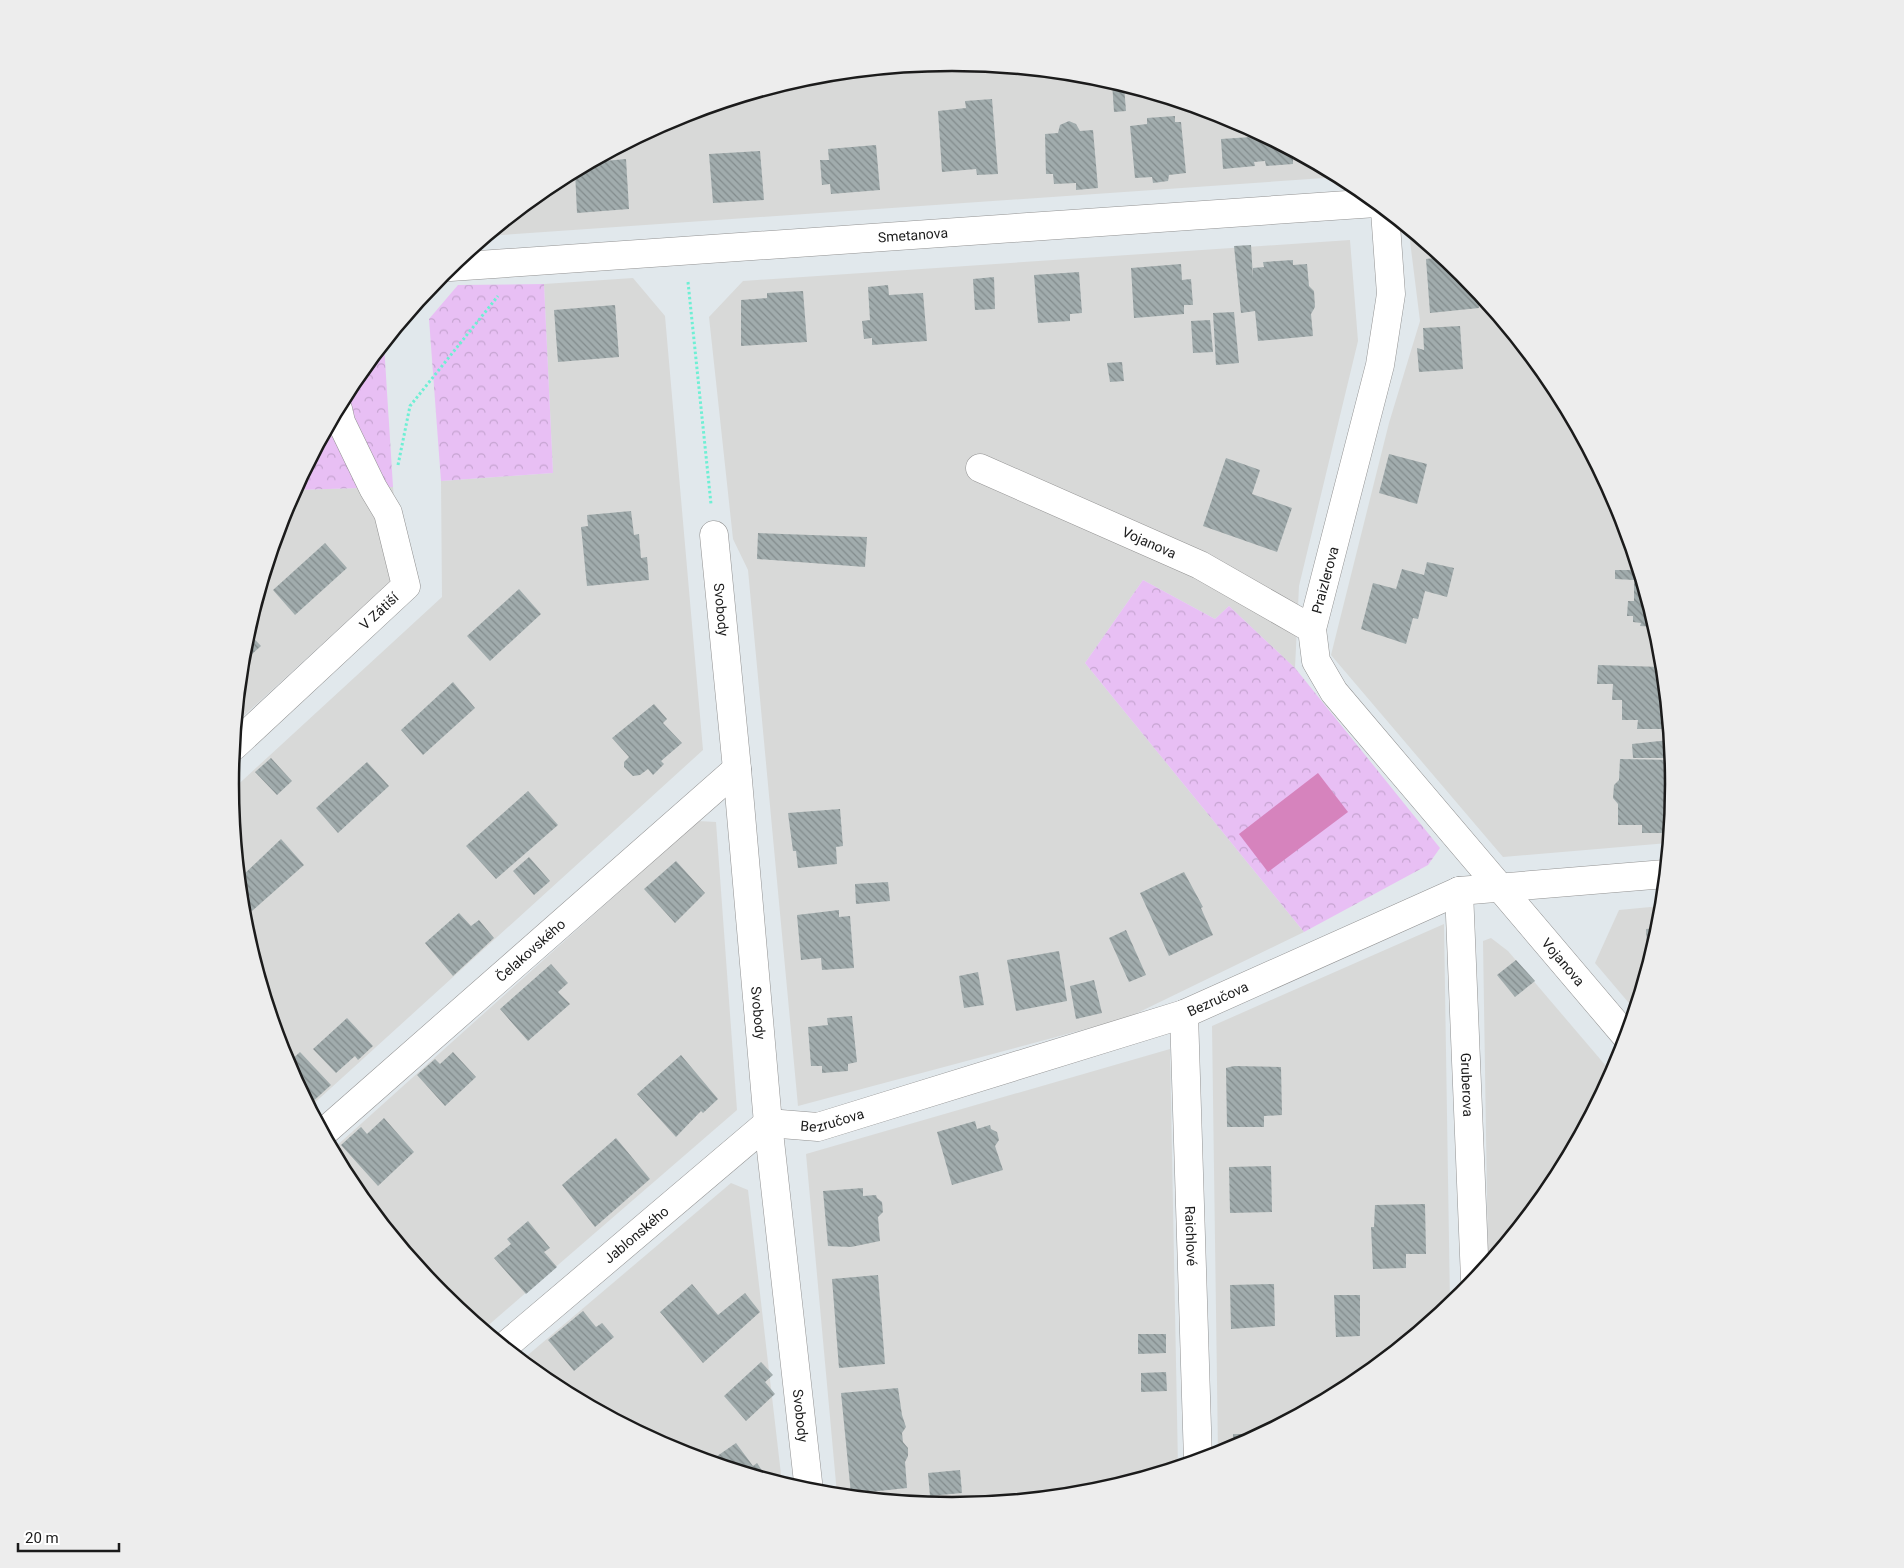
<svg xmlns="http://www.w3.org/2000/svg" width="1904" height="1568" font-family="Roboto,sans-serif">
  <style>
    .residential { fill: #d8d9d8 }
    .park { fill: url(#park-crowns) }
    .pitch { fill: #d683bd }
    .building { fill: url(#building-back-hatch) }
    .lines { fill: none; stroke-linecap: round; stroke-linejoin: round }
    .street-casing { stroke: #929292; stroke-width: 29 }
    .path { stroke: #6eefd4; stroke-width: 3; stroke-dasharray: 2.5 2.5; stroke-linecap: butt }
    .street { stroke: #fff; stroke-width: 28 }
    .labels { text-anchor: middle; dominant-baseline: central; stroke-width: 5; stroke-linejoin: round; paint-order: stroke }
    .street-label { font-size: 14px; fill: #1b1b1b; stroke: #fff }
    .rim { fill: none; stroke: #1b1b1b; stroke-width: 2.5 }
  </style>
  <defs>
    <pattern id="park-crowns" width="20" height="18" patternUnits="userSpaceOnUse" patternTransform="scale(1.25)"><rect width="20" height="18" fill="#e8bff4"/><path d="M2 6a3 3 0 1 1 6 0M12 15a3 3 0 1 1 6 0" fill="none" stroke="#c6a4d1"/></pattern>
    <pattern id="building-back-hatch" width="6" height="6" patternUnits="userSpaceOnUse" patternTransform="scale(1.25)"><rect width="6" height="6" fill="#a1acad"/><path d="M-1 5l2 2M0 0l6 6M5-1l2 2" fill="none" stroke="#828b8c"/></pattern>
  </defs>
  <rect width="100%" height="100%" fill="#e1e8ec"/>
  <!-- residential -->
  <g class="residential">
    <path d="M952,63l141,13 135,42 111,59 -851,59 63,-52 125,-67 136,-41z"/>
    <path d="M1409,233h3l50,41 90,109 67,125 41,136 13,140 -5,59 -165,14 -172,-202 58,-232 31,-102z"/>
    <path d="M1350,240l8,101 -59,245 -4,82 -66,-62 -14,13 -72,-39 -58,83 219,269 -177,86 -329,88 -50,-536 -15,-31 -24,-222 34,-36z"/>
    <path d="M633,278l32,38 38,434 -393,357 -25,-47 -41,-136 -13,-133 211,-194 -1,-116 112,-8 -9,-189z"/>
    <path d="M393,487l7,77 -7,15 -156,143 7,-79 42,-135 9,-18z"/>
    <path d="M698,821l18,1 21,288 -253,219 -42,-35 -90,-109 -19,-36z"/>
    <path d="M1661,906l-1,19 -26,84 -39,-46 24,-53z"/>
    <path d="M1444,924l6,380 -97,80 -125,67 -10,3 -6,-428z"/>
    <path d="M1491,938l17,13 104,122 -60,112 -64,78 -5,-322z"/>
    <path d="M1170,1049l8,417 -86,26 -140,13 -115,-11 -31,-340z"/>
    <path d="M731,1183l17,7 34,293 -106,-33 -125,-66 -29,-24z"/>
  </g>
  <!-- park -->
  <g class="park">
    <path d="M544,284l9,189 -112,8 -12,-162 29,-34z"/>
    <path d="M384,344l9,143 -98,3 57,-107z"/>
    <path d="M1143,580l72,39 14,-13 66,62 145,180 -12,17 -124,67 -219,-269z"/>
  </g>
  <!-- pitch -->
  <path class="pitch" d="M1318,773l30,39 -80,60 -29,-38z"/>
  <!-- building -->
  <g class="building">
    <path d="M1112,82l12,4 2,25 -12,1z"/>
    <path d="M992,99l6,75 -21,1 -1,-6 -34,3 -4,-61 28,-3 -1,-7z"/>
    <path d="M1175,116v6h6l5,51 -17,2 -1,6 -15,2 -1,-6 -17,1 -5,-52 17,-2v-6z"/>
    <path d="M1069,121l7,3 4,7 13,-1 5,58 -22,2v-7l-22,1 -1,-10h-7l-1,-40 13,-1 2,-8z"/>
    <path d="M1250,129l49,26v3l-6,1v5l-27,2 -1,-5 -11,1 1,4 -32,3 -2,-30 30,-2z"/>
    <path d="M876,145l4,45 -49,4 -1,-10 -8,1 -2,-25h9l-1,-11z"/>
    <path d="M760,151l4,49 -51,3 -4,-49z"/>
    <path d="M626,159l3,50 -52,4 -2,-42 18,-9z"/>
    <path d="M1251,245l2,33v-10l11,-1 -1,-5 30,-2v5l14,-1 2,22 5,5 1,16 -4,7 2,22 -55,5 -3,-30 -14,2 -7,-67z"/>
    <path d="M1442,257l20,17 16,19 1,15 -49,5 -4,-54z"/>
    <path d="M1181,264l1,16 9,-1 2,26h-9v9l-50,4 -3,-50z"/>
    <path d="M1079,272l3,41 -12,1v7l-32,2 -4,-48z"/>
    <path d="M994,277l1,32 -20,1 -2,-31z"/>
    <path d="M888,285l1,10 34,-2 4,48 -55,4v-7l-8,1 -2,-18 8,-1 -2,-33z"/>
    <path d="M803,291l4,51 -66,4v-46l26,-2v-5z"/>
    <path d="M615,305l4,52 -61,5 -4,-52z"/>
    <path d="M1234,312l5,51 -23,2 -3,-52z"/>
    <path d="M1210,320l3,32 -20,1 -2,-32z"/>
    <path d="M1460,326l3,43 -44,3 -2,-24 7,2 -1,-22z"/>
    <path d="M1122,362l2,19 -14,1 -3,-19z"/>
    <path d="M1389,454l38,10 -10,40 -38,-11z"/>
    <path d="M1226,458l34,12 -8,24 40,14 -15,44 -74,-26z"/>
    <path d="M631,511l3,24 5,-1 2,24 6,-1 2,23 -62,6 -6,-59 7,-1 -1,-11z"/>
    <path d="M758,533l109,4 -2,30 -108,-8z"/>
    <path d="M325,543l22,25 -52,47 -22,-25z"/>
    <path d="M1427,562l27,6 -7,29 -22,-6 -7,28 -5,-1 -7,26 -45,-15 12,-46 23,6 6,-20 22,6z"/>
    <path d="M1615,570h22l18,57 -15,-1 1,-3 -8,-1v-6h-6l1,-15h6v-21l-19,-1z"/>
    <path d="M519,589l22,25 -51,47 -23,-25z"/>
    <path d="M248,632l13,14 -19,17 2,-20z"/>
    <path d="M1598,665l64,2 6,62h-31l1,-9h-16v-20h-10l1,-16h-16z"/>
    <path d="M453,682l22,26 -52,47 -22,-25z"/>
    <path d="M654,704l13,15 -4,4 19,20 -21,18 3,3 -11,11 -5,-6 -8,6 -7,1 -9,-9v-5l5,-5 -17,-19z"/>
    <path d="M1669,740l2,18h-38l-1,-14z"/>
    <path d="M271,758l21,23 -15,14 -22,-23z"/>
    <path d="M1620,759l51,1 1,40 -3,26h-6v7h-21v-8h-24v-21l-5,-6 1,-13 5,-5z"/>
    <path d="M367,762l22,24 -51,47 -22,-25z"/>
    <path d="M528,791l30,34 -62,54 -30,-33z"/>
    <path d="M840,809l3,37 -7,1 1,17 -39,4 -2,-17h-3l-5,-38z"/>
    <path d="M281,839l23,26 -52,46 -10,-12 -2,-21z"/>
    <path d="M529,857l21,24 -16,14 -21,-24z"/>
    <path d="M676,861l29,32 -30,30 -31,-34z"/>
    <path d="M1184,872l19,35 -2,1 12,27 -44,21 -29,-63z"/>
    <path d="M888,882l2,19 -34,3 -1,-20z"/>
    <path d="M839,910v7l11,-1 4,52 -32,2 -1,-12 -20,2 -4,-45z"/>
    <path d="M459,913l12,13 8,-6 15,18 -41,38 -28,-33z"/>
    <path d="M1659,928l-11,35 -2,-34z"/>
    <path d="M1126,930l20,45 -17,7 -20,-44z"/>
    <path d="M1059,951l8,50 -51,10 -9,-51z"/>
    <path d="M1516,960l19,21 -20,16 -18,-22z"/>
    <path d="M551,964l17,19 -10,9 12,12 -42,37 -28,-32z"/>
    <path d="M978,972l6,33 -20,3 -5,-32z"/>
    <path d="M1094,980l8,33 -26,6 -6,-33z"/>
    <path d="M852,1016l5,46 -9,2v7l-26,2v-7h-11l-3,-39 20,-2 -1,-7z"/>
    <path d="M347,1018l26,28 -15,14 -3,-4 -19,17 -23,-24z"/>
    <path d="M300,1052l31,33 -22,20 -22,-41z"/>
    <path d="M453,1052l23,25 -31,29 -28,-31 18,-16 5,5z"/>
    <path d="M681,1055l37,44 -15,14 -2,-2 -25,26 -39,-43z"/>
    <path d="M1234,1066l47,1 1,48 -18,1v11h-37l-1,-59z"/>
    <path d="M384,1118l30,34 -36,34 -37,-41 20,-18 6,7z"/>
    <path d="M975,1121l2,8 13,-4 1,4 6,3 2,8 -4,6 8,24 -51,15 -15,-53z"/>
    <path d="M616,1138l34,41 -55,48 -33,-42z"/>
    <path d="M1271,1166l1,46 -42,1 -1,-46z"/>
    <path d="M863,1188v8l13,-1 1,3 5,4 1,10 -5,5 2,24 -29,6 -23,-1 -5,-55z"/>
    <path d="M1425,1204l1,50h-20v14l-33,1 -2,-42h3l1,-22z"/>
    <path d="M528,1221l22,27 -6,4 13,15 -31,27 -32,-36 17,-14 -4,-5z"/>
    <path d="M878,1275l7,89 -46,4 -7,-89z"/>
    <path d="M692,1284l26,31 27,-22 15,19 -57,51 -43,-51z"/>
    <path d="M1274,1284l1,42 -44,3 -1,-44z"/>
    <path d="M446,1289l22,26 -27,-22z"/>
    <path d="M1334,1295h26v41l-24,1z"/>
    <path d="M583,1311l13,16 6,-4 12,14 -40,34 -26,-31z"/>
    <path d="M1138,1334h28v19l-28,1z"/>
    <path d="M761,1362l12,13 -8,7 10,12 -29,27 -22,-25z"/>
    <path d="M1166,1372l1,19 -26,1v-19z"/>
    <path d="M546,1373l14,15v1l-18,-13z"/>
    <path d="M898,1388l4,27 4,12 -4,6 1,9 5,6v8l-3,6 2,26 -56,6 -10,-101z"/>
    <path d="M1233,1434h27l-26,14z"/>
    <path d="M736,1443l17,23 4,-3 8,12 -3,2 -52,-16z"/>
    <path d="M960,1470l2,23 -32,3 -2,-23z"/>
  </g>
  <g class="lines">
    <!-- street casing -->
    <g class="street-casing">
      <g id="street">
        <path id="s1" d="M1385,211l6,83 -11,71 -68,264 4,32 18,31 292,344"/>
        <path id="s2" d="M450,267l926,-64"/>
        <path id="s3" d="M980,468l220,97 112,64"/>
        <path id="s4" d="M714,535l23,234 31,354 41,368"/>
        <path id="s5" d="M234,746l172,-160 -18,-73 -15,-25 -32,-66 -3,-13"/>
        <path id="s6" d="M1459,891l16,388"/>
        <path id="s7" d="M1184,1014l14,446"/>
        <path id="s8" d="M324,1132l413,-363"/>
        <path id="s9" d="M505,1346l263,-223 50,4 366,-113 275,-123 206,-17"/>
      </g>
    </g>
    <!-- path -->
    <g class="path">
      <path d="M688,282l23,222"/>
      <path d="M398,465l12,-59 88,-110"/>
    </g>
    <!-- street -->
    <use href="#street" class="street"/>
  </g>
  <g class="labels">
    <!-- street labels -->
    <g class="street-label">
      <text stroke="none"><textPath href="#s2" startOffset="464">Smetanova</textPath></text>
      <text stroke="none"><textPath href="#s3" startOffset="185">Vojanova</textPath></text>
      <text transform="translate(1325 580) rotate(-75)">Praizlerova</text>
      <text stroke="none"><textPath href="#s4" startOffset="75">Svobody</textPath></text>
      <text stroke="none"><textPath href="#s5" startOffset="198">V Zátiší</textPath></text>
      <text stroke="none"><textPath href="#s8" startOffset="275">Čelakovského</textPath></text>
      <text stroke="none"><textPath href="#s1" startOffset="850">Vojanova</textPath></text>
      <text stroke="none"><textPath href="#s9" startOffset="815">Bezručova</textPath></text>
      <text stroke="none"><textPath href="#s4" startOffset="480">Svobody</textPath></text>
      <text stroke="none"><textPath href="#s6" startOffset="194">Gruberova</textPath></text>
      <text stroke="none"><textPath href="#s9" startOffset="410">Bezručova</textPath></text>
      <text stroke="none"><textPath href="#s9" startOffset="172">Jablonského</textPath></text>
      <text stroke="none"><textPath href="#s7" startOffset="222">Raichlové</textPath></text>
      <text stroke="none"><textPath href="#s4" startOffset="885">Svobody</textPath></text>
    </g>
  </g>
  <!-- crop -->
  <path d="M0 0H1904V1568H0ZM239 784a713 713 0 1 1 1426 0a713 713 0 1 1-1426 0Z" fill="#ededed" fill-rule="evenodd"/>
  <path class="rim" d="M239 784a713 713 0 1 1 1426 0a713 713 0 1 1-1426 0Z"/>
  <!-- scale -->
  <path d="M18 1543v8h101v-8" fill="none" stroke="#1b1b1b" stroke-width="2.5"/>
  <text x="25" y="1543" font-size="15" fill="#1b1b1b" stroke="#ffffff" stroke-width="4" paint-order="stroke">20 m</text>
</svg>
